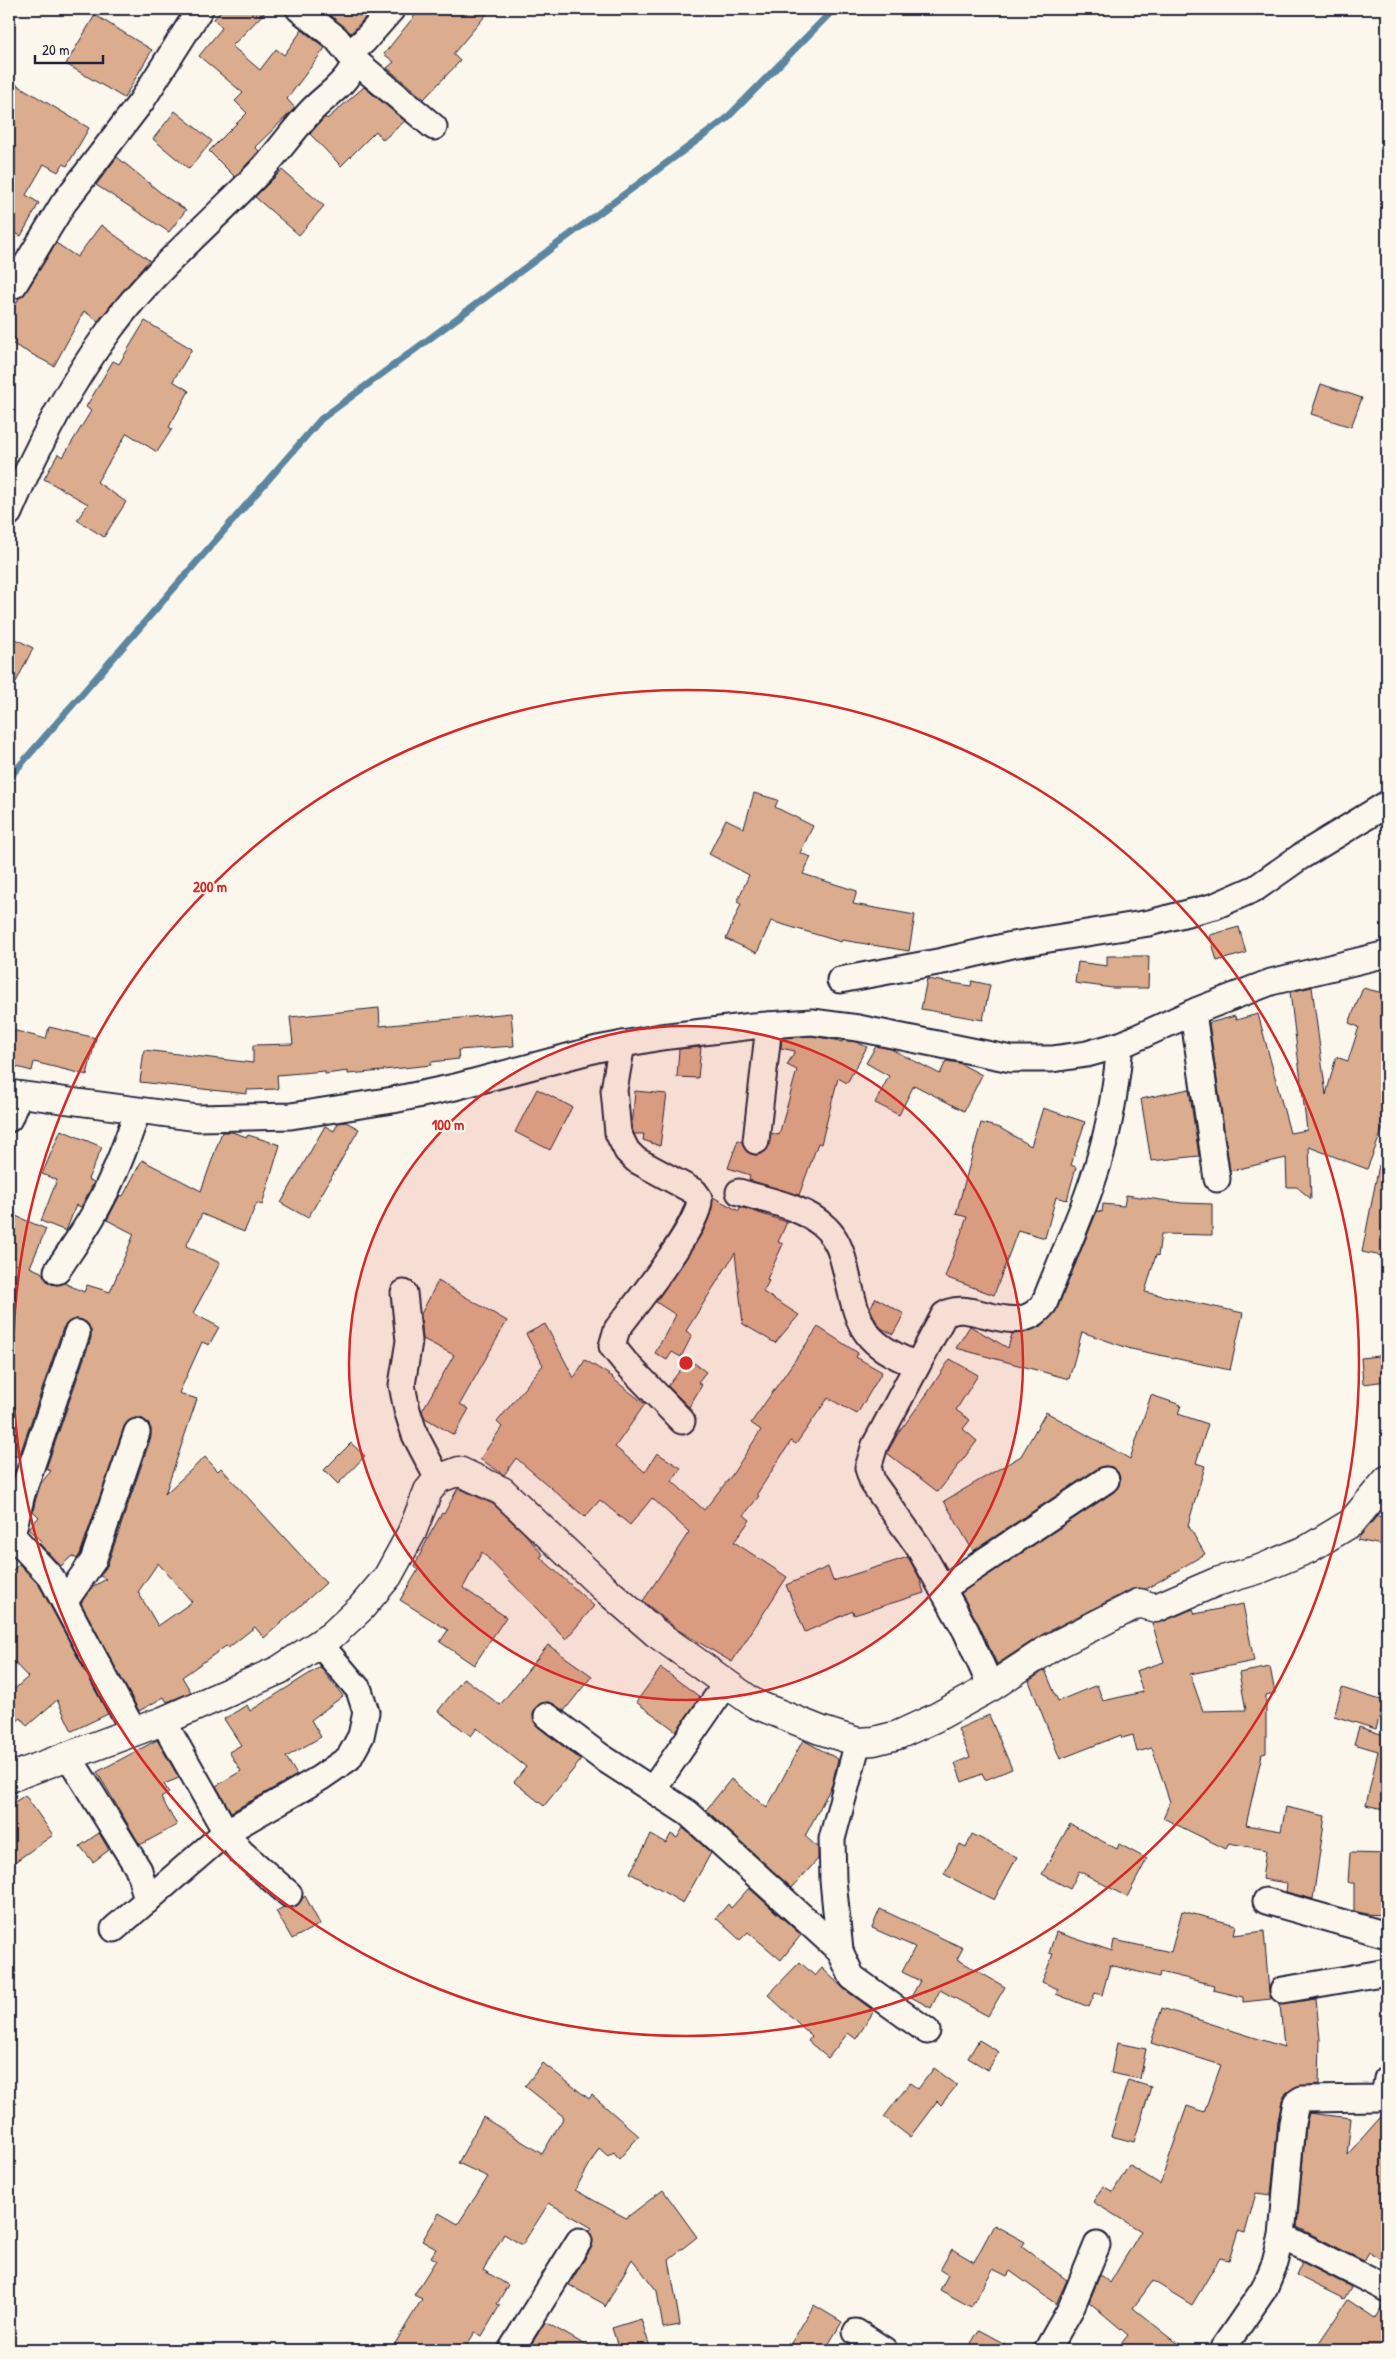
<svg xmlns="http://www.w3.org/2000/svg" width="1396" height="2359" font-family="'Patrick Hand',sans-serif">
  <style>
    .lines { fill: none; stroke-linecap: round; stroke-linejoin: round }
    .stream { stroke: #5c86a0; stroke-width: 7 }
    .building { fill: #dbac8d; stroke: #22223b; fill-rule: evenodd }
    .street-casing { stroke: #22223b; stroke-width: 29 }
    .secondary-casing { stroke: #22223b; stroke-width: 31 }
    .street { stroke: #fbf7ec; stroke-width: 25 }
    .secondary { stroke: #fbf7ec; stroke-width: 28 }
    .ring { fill: none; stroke: #d62828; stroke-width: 2.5 }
    .centre { fill: #d62828; stroke: #fbf7ec; stroke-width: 2.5 }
    .ring-label { font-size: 15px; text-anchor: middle; font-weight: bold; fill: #d62828; stroke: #fbf7ec; stroke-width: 4; stroke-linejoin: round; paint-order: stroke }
  </style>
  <rect width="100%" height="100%" fill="#fbf7ec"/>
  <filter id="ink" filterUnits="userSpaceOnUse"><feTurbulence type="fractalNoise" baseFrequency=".02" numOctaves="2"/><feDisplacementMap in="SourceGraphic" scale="10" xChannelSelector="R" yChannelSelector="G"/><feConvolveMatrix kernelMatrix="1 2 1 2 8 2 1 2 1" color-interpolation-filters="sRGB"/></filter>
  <g filter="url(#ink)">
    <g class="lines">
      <!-- stream -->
      <path class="stream" d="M9,778l312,-359 405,-300 108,-110"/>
    </g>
    <!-- building -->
    <g class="building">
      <path d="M223,9h45l-36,37 28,24 16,-21 8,6 18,-25 23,18 -38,51 8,9 -40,39 4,4 -24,26 -26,-26 38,-38 -12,-12 8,-8 -44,-37 23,-28 -8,-9z"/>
      <path d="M322,9h51l-22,24z"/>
      <path d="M420,9h71l-38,45 7,7 -36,38 -37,-31 7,-6 -10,-8z"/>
      <path d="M95,15l57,35 -28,48 -58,-34z"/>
      <path d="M9,80l80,48 -22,38 -4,-2 -5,8 -14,-8 -18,31 13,8 -18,33 -12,-6z"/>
      <path d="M364,87l41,34 -22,19 -7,-9 -35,35 -31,-32 15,-17 2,2z"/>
      <path d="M175,111l37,30 -23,28 -36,-30z"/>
      <path d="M117,157l49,40 20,13 -17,22 -73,-47z"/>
      <path d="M282,170l42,36 -25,29 -44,-38z"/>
      <path d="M101,225l48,35 -51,61 -14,-10 -30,55 -45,-24v-25l10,-19 7,-6 30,-49 21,14z"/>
      <path d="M145,321l47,28 -19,32 16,10 -20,36 3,2 -15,23 -30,-19 -30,49 29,20 -22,35 -27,-17 11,-16 -44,-25 14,-25 5,3 28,-46 -5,-4 27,-46 6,3z"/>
      <path d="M1321,384l41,14 -11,29 -40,-13z"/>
      <path d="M16,639l17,9 -24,48v-44z"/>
      <path d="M754,793l24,7 -3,7 38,19 -13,27 11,4 -8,17 54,17 -4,13 62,11 -6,36 -67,-11 -1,2 -70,-21 -14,32 -31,-14 15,-35 -4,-2 12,-27 -40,-21 17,-35 18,9z"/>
      <path d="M1239,927l7,26 -29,8 -7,-26z"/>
      <path d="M1107,956h42l-1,32h-35l-38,-5 3,-21 29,4z"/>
      <path d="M927,979l44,7 1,-5 18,4 -7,35 -62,-11z"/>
      <path d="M1312,987l14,108 10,-38 12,4 11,-34 -10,-4 14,-35 24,6v124l-20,51 -58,-22 2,52 -14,-12h-10l-1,-29 -56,13 -21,-148 26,-7 1,4 22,-6 32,119 17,-3 -17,-138z"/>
      <path d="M379,1008l1,18 131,-13 3,33 -56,4 1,9 -28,3v3l-48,5v1l-35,3v-3l-23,3v-3l-48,4 1,14 -31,1v4l-107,-12 4,-32 109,13v-18l40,-1 -3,-27z"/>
      <path d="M49,1027l47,11 -9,37 -53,-13 -2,9 -23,-6v-36l37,10z"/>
      <path d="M812,1036l24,4 6,2 1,-2 13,2 11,5 -20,36 -9,-5 -17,66 -3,-1 -19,52 -50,-15 1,-5 -22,-7 10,-28 4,2 5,10 8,3 6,-1 6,-4 4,-17 8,2 18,-65 -10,-5 8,-14 -14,-3 1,-10z"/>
      <path d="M876,1046l15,3 49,25 6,-13 13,2 23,12 -18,36 -50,-26 -15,30 -24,-12 14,-27 -23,-13z"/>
      <path d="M701,1047l-3,31 -21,-1 2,-28z"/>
      <path d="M537,1089l35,18 -22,43 -35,-18z"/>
      <path d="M1189,1089l10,67 -48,5 -10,-62z"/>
      <path d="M635,1091l32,3 -7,52 -17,-6 1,-6h-10l-2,-5z"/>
      <path d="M1043,1108l42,14 -14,43 5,2 -9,33 -11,-3 -11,41 -27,-8 -24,65 -49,-18 22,-60 -11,-3 25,-91 19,5 31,18z"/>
      <path d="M346,1122l13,7 -51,89 -27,-15 44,-77 9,5 4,-8z"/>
      <path d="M61,1130l41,17 -14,32 6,3 -13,25 -5,-2 -10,26 -25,-10 16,-41 -15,-6z"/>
      <path d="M222,1132h10l15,5 1,-2 32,10 -18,60 -5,-2 -13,29 -42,-18 -16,32 34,17 -27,50 26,14 -10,18 -7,-3 -23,51 18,6 -32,95 40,-37 13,14 3,-3 105,115 -62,55 -9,-11 -27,21 -2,-2 -44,31 9,15 -24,10 -3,-5 -25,14 -58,-108 10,-15 15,-9 -6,-3 7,-10 44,-129v-8l-4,-7 -6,-4h-6l-7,3 -4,6 -44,127 -3,5 -5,-3 -11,10 -22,-23 2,-2 -13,-12 11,-12 -6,-6 3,-13 5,-15 10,-12 -5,-2 45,-131v-7l-3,-7 -6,-4 -7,-1 -8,4 -4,5 -44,129 -10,-4v-240l37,16 -16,38 11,5 8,11 8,2 7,-2 20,9 3,-7 23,7 24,-58 -27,-14 13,-25 3,1 19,-36 59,31zM158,1563l34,39 -34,24 -20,-34z"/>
      <path d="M1379,1165l8,1v91l-25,-5z"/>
      <path d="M1126,1195l56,8 30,1v31l-51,-1 -3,22 -2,-1 -11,37 98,21 -13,57 -99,-21 -49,-17 -13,47 -113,-31 14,-22 38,22 4,-14 12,-1 18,-8 15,-16 40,-98 5,1 1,-8 21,2z"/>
      <path d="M713,1197l26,14 1,-4 47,15 -9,20 5,2 -16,35 2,2 -6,11 36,23 -24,28 -32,-19 -8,-71 -49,78 6,4 -11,22 -9,-5 -5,8 -12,-7 21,-38 -20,-13 47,-70 7,-17z"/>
      <path d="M438,1281l69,40 -47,83 9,5 -15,26 -29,-17 -3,-7 32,-56 -31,-16 -2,-25z"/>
      <path d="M876,1298l28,16 -11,20 -12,-6 -5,-7 -6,-13z"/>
      <path d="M545,1324l29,54 11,-18 28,17 -1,1 33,26 -30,43 30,25 12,-19 24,15 -9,13 32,29 28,-35 29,-45 -10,-7 67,-96 40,26 -2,4 26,15 -25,42 -29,-16 -32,46 -5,-3 -34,53 2,2 -15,19 6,5 -16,22 53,35 -55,85 -54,-32 -35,-29 46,-69 -37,-34 -22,27 -30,-25 -15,17 -69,-59 -12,17 -24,-16 22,-32 -5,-5 46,-57 -17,-31z"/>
      <path d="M1387,1355v26l-24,3 -2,-26z"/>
      <path d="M689,1359l17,13 -8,10 4,3 -13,22 -21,-21z"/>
      <path d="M950,1359l28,16 -22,35 14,10 -7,9 14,12 -39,51 -51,-39 10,-18 30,-41z"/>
      <path d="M1151,1395l30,10 -3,9 30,10 -12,39 9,3 -17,59 17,29 -59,35h-14l-89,45 -46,30 -18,-39 -18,-32 153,-101 5,-6 1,-7 -2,-7 -6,-5 -7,-1 -7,2 -125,83 -29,-50 77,-45 25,-44 84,47z"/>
      <path d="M351,1443l14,13 -27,28 -14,-14z"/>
      <path d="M458,1488l35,16 32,30 18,21 -3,2 54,49 -28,33 -84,-87 -19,36 43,29 -32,48 -34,-23 8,-12 -48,-30 18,-30 -4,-3 15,-31 13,-23 2,1z"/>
      <path d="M1377,1516l10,2v28l-30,-6z"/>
      <path d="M908,1557l11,20 5,16 -70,22 -1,-4 -48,21 -19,-47 42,-18 5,14z"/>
      <path d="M19,1564l20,21 69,129 -36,17 -15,-31 -30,26 -6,-8 -12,9v-33l19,-17 -19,-20v-83z"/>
      <path d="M1243,1604l11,57 -64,13 13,37 43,-1 -7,-37 31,-6 5,26 -9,2v58l-4,1 -16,71 35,6 5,-24 39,9 -12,83 -27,-7 1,-9 -25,-4 4,-29 -37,-7 -3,6 -63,-31 7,-16 -18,-54 -15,4 -4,-17 -11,3 -1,-3 -61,24 -31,-78 16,-11 13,31 39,-16 6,16 40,-9 -7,-21 28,-9 -12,-39 10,-1 31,-13 2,5z"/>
      <path d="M548,1645l44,31 -28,35 -16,-9 -7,1 -5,4 -3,7 1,7 4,6 43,33 -37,46 -30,-24 12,-15 -49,-39 -6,8 -33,-25 26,-33 36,27z"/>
      <path d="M320,1667l23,29 -32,24 10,17 -35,20 11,18 -66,37 -15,-26 25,-15 -12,-19 12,-7 -17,-26 23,-14 3,6z"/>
      <path d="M661,1668l39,29 -24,34 -40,-29z"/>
      <path d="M1342,1688l42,13 -8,28 -42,-13z"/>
      <path d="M989,1715l23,54 -27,11 -3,-6 -20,8 -7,-19 15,-6 -12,-28z"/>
      <path d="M1359,1727l28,9v74l-21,-5 12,-54 -24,-7z"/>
      <path d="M157,1740l22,38 -15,6 5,9 -8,5 16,27 -37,20 -43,-73z"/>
      <path d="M803,1740l35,19 -6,26 -27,51 13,12v11l-26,29 -86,-78 25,-31 36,29z"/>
      <path d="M25,1795l28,40 -44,31v-60z"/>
      <path d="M1070,1824l47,25 2,-5 28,15 -20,38 -48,-26 -9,18 -28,-15z"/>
      <path d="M683,1828l28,25 -28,50 -53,-30 21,-38 15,8 5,-9 6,4z"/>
      <path d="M99,1833l10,17 -16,12 -13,-16z"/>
      <path d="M972,1834l45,23 -23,43 -50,-26 16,-30 6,3z"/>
      <path d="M1350,1853l37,1v32h-3l-1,29 -17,-1 -12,-3v-28h-6z"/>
      <path d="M749,1888l52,47 -20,25 -33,-28 -8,8 -24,-22 12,-14 3,4z"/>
      <path d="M305,1896l15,28 -28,15 -16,-28 8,-4h10z"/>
      <path d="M880,1909l83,39 -6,11 48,28 -17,29 -48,-26 -9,18 -20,-11 9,-16 -18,-9 13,-25 -43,-19z"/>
      <path d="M1182,1911l54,14 -2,10 30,-4 5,61 2,7 -28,3v-5l-30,-7 1,-5 -54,-13 -1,5 -49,-12 -8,30 -7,-2 -6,14 -33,-13 2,-5 -16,-7 11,-28 -4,-1 7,-21 56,19 2,-11 57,12z"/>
      <path d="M800,1962l15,14 7,-8 22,21 30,22 -18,28 -8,-6 -20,25 -20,-17 4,-5 -44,-41z"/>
      <path d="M1316,1999l4,40 -1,45 -24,3 -7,5 -6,8 -4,22 -7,73 -15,-2 -11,40 -7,-2 -9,29 -9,-2 -28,47 -39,-24 -20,27 53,42h-70l12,-15 -39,-33 11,-27 10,8 31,-52 -48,-29 10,-16 10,6 16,-27 31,19 27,-78 17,6 17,-47 -70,-22 11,-35 122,39 -4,-43z"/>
      <path d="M979,2040l20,12 -11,18 -20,-12z"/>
      <path d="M1117,2043l29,6 -6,30 -29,-6z"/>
      <path d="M543,2063l46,36 3,-4 47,41 -20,23 -5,-7 -6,4 -9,-8 -24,42 51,28 37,-28 34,47 -28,22 11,66 -17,3 -6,-37 -25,-32 -27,48 -1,-3 -35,-19 22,-37 2,-7 -3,-9 2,-4 -43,-25 -27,42 -18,-11 -21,36 25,15 -11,19 3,1 -18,31 -7,-4 -11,18h-73l31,-51 -8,-4 22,-35 -5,-3 5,-8 -14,-8 17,-28 19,11 30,-47 -30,-14 25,-46 59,37 22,-37 -39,-31z"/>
      <path d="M934,2068l23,17 -16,20 -4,-4 -27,36 -26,-20 26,-34 8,6z"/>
      <path d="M1128,2080l23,7 -17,55 -23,-6z"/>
      <path d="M1387,2110v152l-18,-10 -5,9 -67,-34 9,-102 3,-12 42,5 -4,37z"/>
      <path d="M994,2225l31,17 -3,5 45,33 -11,24 -46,-33 -3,5 -14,-7 -22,38 -31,-17 8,-15 -8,-5 12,-21 22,13z"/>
      <path d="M1302,2262l49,25 -7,12 -48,-24z"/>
      <path d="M1348,2300l27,18 9,-15h3v47h-73z"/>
      <path d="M814,2305l28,17 -17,28h-38z"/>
      <path d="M641,2319l10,31h-32l-7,-22z"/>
      <path d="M545,2322l49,28h-62l-3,-2z"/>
      <path d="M979,2330l37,20h-49z"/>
    </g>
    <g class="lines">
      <!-- street casing -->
      <g class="street-casing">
        <g id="street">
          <path d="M349,54l15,-13 28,-32"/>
          <path d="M353,59l81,68"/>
          <path d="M14,285l49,-81 78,-102 59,-93"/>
          <path d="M9,513c27,-65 60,-128 102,-185 44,-60 104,-108 154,-162 16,-18 30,-38 46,-55 13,-14 31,-24 40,-41 2,-3 1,-8 2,-11l-17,-21 -37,-29"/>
          <path d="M840,980l103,-19 69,-16 137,-22 66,-17 41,-18 44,-31 87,-53"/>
          <path d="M1193,1013l24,166"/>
          <path d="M622,1044l-8,46 4,43 9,18 9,9 59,32c1,2 3,4 4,6 4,23 -66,110 -82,131l-5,17 13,16 57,59"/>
          <path d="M9,1093l189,25 93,-2 102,-16 62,-13 142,-38 64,-12 92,-11 59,-4 46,6 153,31h41l35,-5 36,-10 75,-34 73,-28 116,-28"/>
          <path d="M9,1119l10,-24"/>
          <path d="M756,1141l13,-116"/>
          <path d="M739,1192c29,9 67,15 88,37 10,10 15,24 18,38 14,56 12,75 72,98"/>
          <path d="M57,1271c13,-20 27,-39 38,-59 18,-32 31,-66 42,-100"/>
          <path d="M404,1293l5,48 -7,44 5,25 8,25 23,44"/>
          <path d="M77,1333l-55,161 -10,41 39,42 83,155"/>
          <path d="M942,1589l164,-109"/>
          <path d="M65,1601l28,-40 44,-129"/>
          <path d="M991,1687l-25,-56 -48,-85 -45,-63 -5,-15 7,-23 69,-130c26,-19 71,27 100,-11 21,-55 47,-108 61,-165 8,-31 12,-63 15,-94"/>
          <path d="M547,1716l53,40 88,57 152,138"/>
          <path d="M163,1721l63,111 15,20 48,42"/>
          <path d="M858,1742l-26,97 1,41 7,71 12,26 75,54"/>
          <path d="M69,1757l70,113 8,31"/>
          <path d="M653,1789l73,-105"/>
          <path d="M1266,1901l121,34"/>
          <path d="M114,1929l112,-97 94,-54 29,-20 12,-22 5,-24 -7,-22 -40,-47"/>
          <path d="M1283,1990l104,-18"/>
          <path d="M1282,2236l105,53"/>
          <path d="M856,2332l28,18"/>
          <path d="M511,2350l68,-109"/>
          <path d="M1047,2350l24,-42 26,-63"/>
          <path d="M1222,2350l42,-61 11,-26 7,-27 10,-113 4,-20 6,-4 78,-1 5,-8 2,-11"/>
        </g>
      </g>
      <!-- secondary casing -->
      <g class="secondary-casing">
        <path id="secondary" d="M9,1778l154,-57 116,-51 52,-34 30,-28 27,-32 24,-44 16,-41 10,-12 21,-8 43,20 102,97 52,45 99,71 65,26 38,12 16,-1 24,-6 37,-17 56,-31 59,-39 89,-45 17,5 60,-26 44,-13 48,-20 43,-26 36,-43"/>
      </g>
      <!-- street -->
      <use href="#street" class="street"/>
      <!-- secondary -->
      <use href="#secondary" class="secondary"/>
    </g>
  </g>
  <!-- distance rings -->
  <circle cx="686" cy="1363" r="337" fill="#d62828" fill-opacity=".12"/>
  <g class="ring">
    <circle cx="686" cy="1363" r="337"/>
    <circle cx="686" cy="1363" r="673"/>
  </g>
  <circle cx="686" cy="1363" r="8" class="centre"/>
  <g class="ring-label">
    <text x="210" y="892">200 m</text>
    <text x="448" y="1130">100 m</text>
  </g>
  <!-- margin -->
  <rect width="1396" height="2359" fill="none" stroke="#fbf7ec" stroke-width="30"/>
  <rect x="15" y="15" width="1366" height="2329" fill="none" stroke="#22223b" stroke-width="2" filter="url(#ink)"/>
  <!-- scale -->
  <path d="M35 55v8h68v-8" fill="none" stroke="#22223b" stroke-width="2.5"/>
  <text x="42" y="55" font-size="15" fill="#22223b" stroke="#fbf7ec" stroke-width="4" paint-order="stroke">20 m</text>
</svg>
